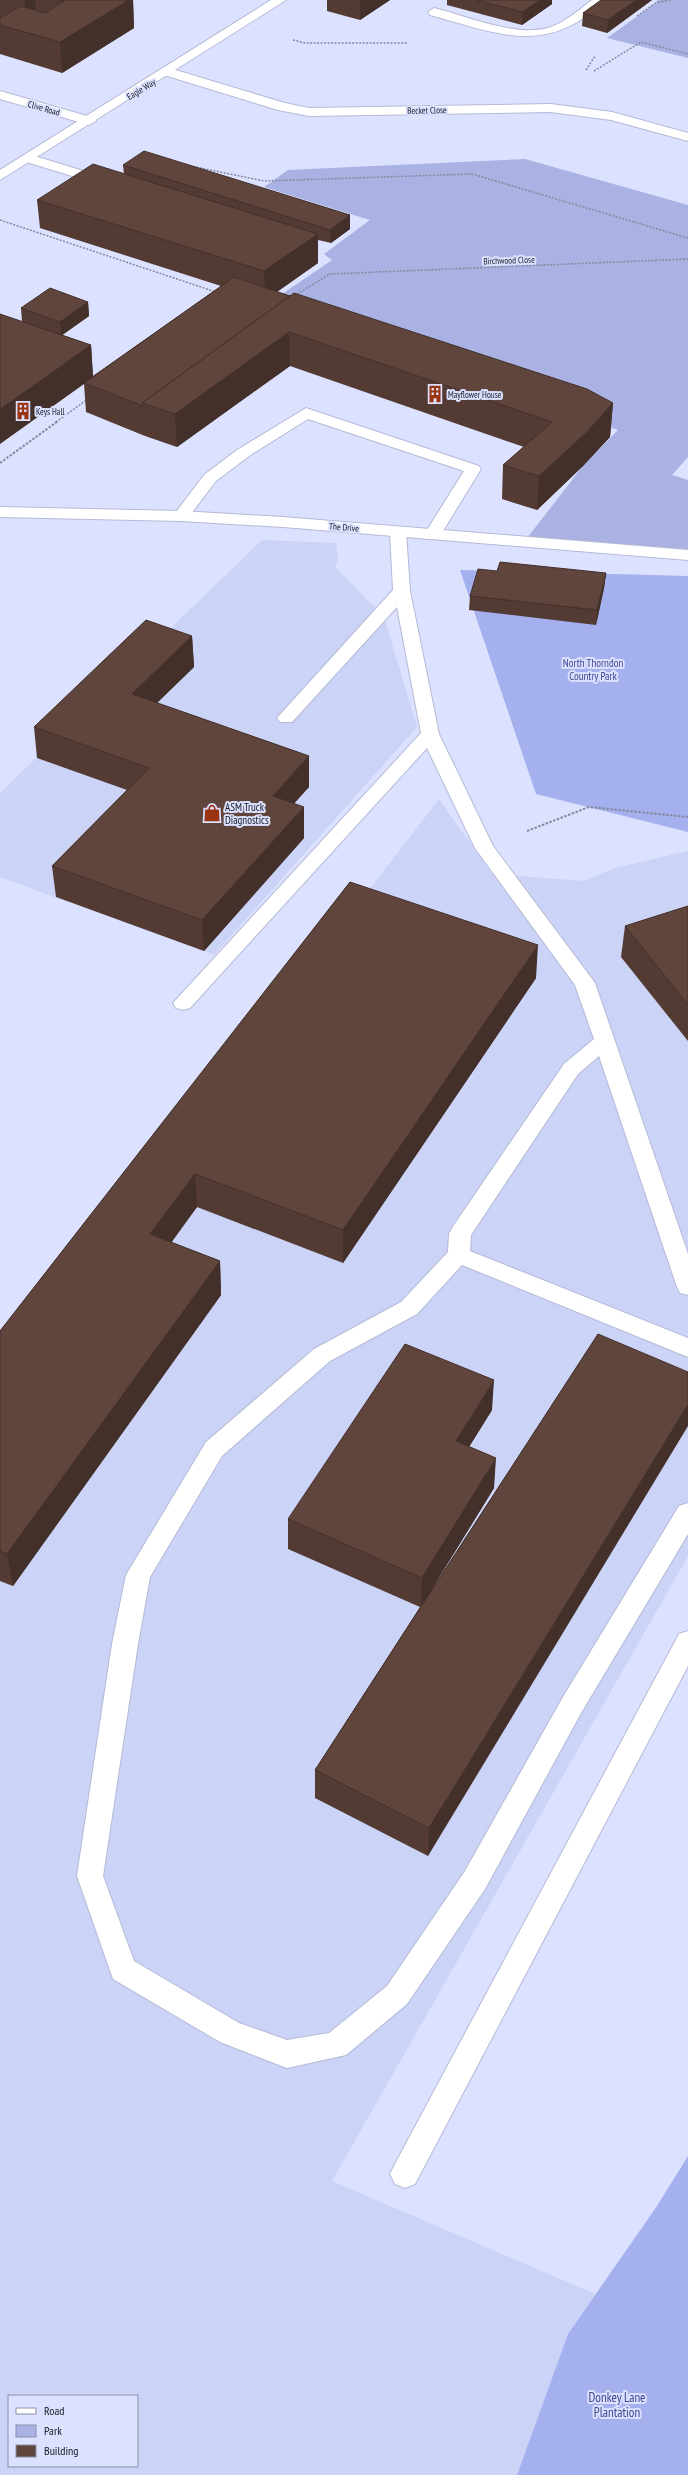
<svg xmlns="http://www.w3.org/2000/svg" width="688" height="2475" font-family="'PT Sans Narrow',sans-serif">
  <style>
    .built { fill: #cbd3f6; fill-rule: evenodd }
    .green { fill: #a9b2e2 }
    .forest { fill: #a5b0ee }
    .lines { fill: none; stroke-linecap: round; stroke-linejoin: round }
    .service-casing { stroke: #b5bad6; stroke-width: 2 }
    .minor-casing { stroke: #b5bad6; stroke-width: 2 }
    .tertiary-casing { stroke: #b5bad6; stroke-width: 2 }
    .path-far1 { stroke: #85899e; stroke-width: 1.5; stroke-dasharray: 2 1.5; stroke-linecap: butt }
    .path { stroke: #85899e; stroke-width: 2; stroke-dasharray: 2.5 1.5; stroke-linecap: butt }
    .service { fill: #fff; fill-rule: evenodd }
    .minor { fill: #fff; fill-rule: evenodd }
    .tertiary { fill: #fff; fill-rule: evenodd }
    .wall { fill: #533b34 }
    .shaded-wall { fill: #43302b }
    .building { fill: #60453d; stroke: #43302b }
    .labels { text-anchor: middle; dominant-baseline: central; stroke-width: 4; stroke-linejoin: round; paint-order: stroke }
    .far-street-label { font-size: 9px; fill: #181a24; stroke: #dbe1fe }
    .far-poi-label { font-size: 9px; fill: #181a24; stroke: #dbe1fe; text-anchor: start }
    .park-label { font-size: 11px; fill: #40468f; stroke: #dbe1fe }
    .poi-label { font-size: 11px; fill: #181a24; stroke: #dbe1fe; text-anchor: start }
    .near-park-label { font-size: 13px; fill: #40468f; stroke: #dbe1fe }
  </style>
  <rect width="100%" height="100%" fill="#dbe1fe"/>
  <!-- built -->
  <g class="built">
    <path d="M262,540l74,3 2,16 -3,8 49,50 33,110 -203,228 -214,-78v-84z"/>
    <path d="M439,799l53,75 92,7 31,-13 73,-17v705l-356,625 263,113 -27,40 -51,141h-517v-1105zM9,2396h128v70h-128z"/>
  </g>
  <!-- green -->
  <g class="green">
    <path d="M660,0h28v58l-81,-20z"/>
    <path d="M525,159l163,46v252l-16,18 16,5v75l-164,-13 59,-76 35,-36 -355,-123 69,-47 -8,-6 46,-34 -106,-33 24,-17z"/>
  </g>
  <!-- forest -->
  <g class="forest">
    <path d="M460,570l228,6v256l-152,-38z"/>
    <path d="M688,2156v319h-171l51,-141 89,-128z"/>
  </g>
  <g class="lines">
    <!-- service casing -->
    <g class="service-casing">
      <g id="service">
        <path d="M592,0h14c-5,7 -14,12 -21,17 -50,36 -102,12 -155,-2l-2,-3 6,-4c33,8 80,29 114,20 16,-5 31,-18 44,-28z"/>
        <path d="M28,154l85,26 2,3 -7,4 -85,-26 -2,-3z"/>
        <path d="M306,408l173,58 2,3 -43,70h-12l-2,-4 40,-64 -156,-52 -59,37 -33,25 -29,38h-12l-2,-3 31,-41 33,-25z"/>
        <path d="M398,527l6,1 2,4 4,59 29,143 54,112 102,137 93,271v41l-8,-2 -3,-6 -78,-231 -21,18 -107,161 -1,16 218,87v19l-226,-92 -45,49 -87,47 -108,95 -72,121 -12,67 -35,232 31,85 105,62 48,17 42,-7 58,-47 78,-115 98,-174 116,-191 9,-3v31l-107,179 -96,176 -78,115 -61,51 -59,13 -67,-26 -107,-63 -36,-103 35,-232 14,-69 80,-133 108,-93 87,-47 47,-50 1,-18 3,-6 112,-164 30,-25 -19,-54 -100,-137 -48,-100 -237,260 -7,2 -7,-2 -3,-5 248,-270 -24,-126 -105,115h-12l-3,-4 116,-128 -3,-58 2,-4z"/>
        <path d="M688,1631v35l-273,518 -10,4 -10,-4 -5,-10 5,-10 284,-530z"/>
      </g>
    </g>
    <!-- minor casing -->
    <g class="minor-casing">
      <g id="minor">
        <path d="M169,68l116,35 24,5 242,-4 61,8 76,21v8l-77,-21 -60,-8 -242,4 -31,-6 -114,-35 -1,-3 1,-3z"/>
        <path d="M0,91l94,27 2,3 -7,4 -89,-26z"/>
      </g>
    </g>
    <!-- tertiary casing -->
    <g class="tertiary-casing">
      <g id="tertiary">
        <path d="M271,0h15l-286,180v-10z"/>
        <path d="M0,507l181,4 102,6 405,33v10l-405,-33 -102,-6 -181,-4z"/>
      </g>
    </g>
    <!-- path-far1 -->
    <g class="path-far1">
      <path d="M658,2l13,-2"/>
      <path d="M637,16l23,-16"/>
      <path d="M293,40l12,3h103"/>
      <path d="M586,70l9,-14"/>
      <path d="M594,71l47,-29 47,12"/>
      <path d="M186,165l78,16 208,-7 216,64"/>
      <path d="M0,220l216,72"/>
      <path d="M294,296l36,-22 358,-15"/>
      <path d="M56,422l32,-23"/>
    </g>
    <!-- path -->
    <g class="path">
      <path d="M0,463l58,-42"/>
      <path d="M527,831l62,-24 99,10"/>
    </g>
    <!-- service -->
    <use href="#service" class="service"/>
    <!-- minor -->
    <use href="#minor" class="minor"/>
    <!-- tertiary -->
    <use href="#tertiary" class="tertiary"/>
  </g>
  <!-- wall -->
  <g class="wall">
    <path d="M0,0h133l1,28 -72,45 -62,-19z"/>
    <path d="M327,0h63l-30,20 -33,-9z"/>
    <path d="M447,0h105v4l-30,21 -75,-20z"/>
    <path d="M652,0l-45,33 -25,-7 1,-13z"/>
    <path d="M123,165l227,50v14l-19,14 -13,-3v23l-41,29 336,111 -3,34 -27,29 -46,44 -35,-11 1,-34 21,-18 -234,-81 -113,81 -32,-11 -59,-24 -2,-28 -62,-63 -1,-13 67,-6 1,14 -27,19 29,10 2,31 128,-90 -181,-58 -3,-28 87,-26z"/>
    <path d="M606,573l-2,15 -8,37 -127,-15 1,-14z"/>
    <path d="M192,636l2,31 -37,36 152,53v31l-15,16 10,35 -100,113 -148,-54 -4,-31 75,-76 -90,-32 -3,-31z"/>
    <path d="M350,882l186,96 -193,285 -146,-56 -26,35 49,19 1,34 -208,291 -13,-5v-250z"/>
    <path d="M688,906v135l-67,-84 4,-31z"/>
    <path d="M598,1334l-170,522 -113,-58v-28l105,-163 -132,-58v-30l204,-109 -23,37 25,41 -67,109z"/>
  </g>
  <!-- shaded-wall -->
  <g class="shaded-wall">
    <path d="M25,0h10l2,23 -10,6z"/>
    <path d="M129,0h4l1,28 -72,45 -2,-31z"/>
    <path d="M360,0h30l-30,20z"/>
    <path d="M540,0h12v4l-30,21v-13z"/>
    <path d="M636,0h16l-45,33 1,-13z"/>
    <path d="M350,215v14l-19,14 -1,-13z"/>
    <path d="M318,234v29l-53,37 -1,-29z"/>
    <path d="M88,302l1,14 -28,20 -1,-14z"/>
    <path d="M289,332l1,34 -113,81 -2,-33z"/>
    <path d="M91,345l2,32 -9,6v1l-84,60v-35z"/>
    <path d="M613,403l-3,34 -27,29 -46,44 2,-34z"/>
    <path d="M606,573l-2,15 -8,37 1,-15z"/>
    <path d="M192,636l2,31 -60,58 -2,-31z"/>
    <path d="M309,756v31l-36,40v-31z"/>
    <path d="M304,807v31l-100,113 -2,-31z"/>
    <path d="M538,945l-2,33 -193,285v-33z"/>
    <path d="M195,1174l2,33 -44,61 -3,-34z"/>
    <path d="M220,1261l1,34 -208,291 -6,-32z"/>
    <path d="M494,1380l-2,30 -38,61 2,-30z"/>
    <path d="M688,1404v22l-260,430 1,-28z"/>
    <path d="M496,1458l-2,30 -73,119 1,-29z"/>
  </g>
  <!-- building -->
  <g class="building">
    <path d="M59,0h70l-69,42 -60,-17v-7l21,-12 24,7 19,-12z"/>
    <path d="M476,0h64l-18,12z"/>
    <path d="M601,0h35l-28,20 -25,-7z"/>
    <path d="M144,151l206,64 -20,15 -207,-65z"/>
    <path d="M93,164l225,70 -54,37 -227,-71z"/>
    <path d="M234,277l56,19 -148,107 1,3 -59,-23z"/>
    <path d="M50,288l38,14 -28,20 -39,-14z"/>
    <path d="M294,293l293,96 26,14 -27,30 -47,43 -36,-11 49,-43 -263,-90 -114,82 -33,-11z"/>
    <path d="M0,314l91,31 -91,64z"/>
    <path d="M500,562l106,11 -9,37 -127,-14 8,-27 19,2z"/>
    <path d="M146,620l46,16 -60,58 177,62 -36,40 31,11 -102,113 -150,-54 97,-98 -115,-41z"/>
    <path d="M350,882l188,63 -195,285 -148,-56 -45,60 70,27 -213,293 -7,-3v-220z"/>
    <path d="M688,906v99l-63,-79z"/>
    <path d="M598,1334l90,38v32l-259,424 -114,-58z"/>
    <path d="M405,1344l89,36 -38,61 40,17 -74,120 -134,-59z"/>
  </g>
  <!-- icons -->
  <defs>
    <g id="building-bare" transform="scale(1.38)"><path d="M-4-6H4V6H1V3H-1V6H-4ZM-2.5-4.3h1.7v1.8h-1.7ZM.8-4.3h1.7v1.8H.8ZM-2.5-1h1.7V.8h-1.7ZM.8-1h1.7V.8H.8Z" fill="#9b3410" stroke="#dbe1fe" stroke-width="2.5" paint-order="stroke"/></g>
    <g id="shop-bare" transform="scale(1.38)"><path d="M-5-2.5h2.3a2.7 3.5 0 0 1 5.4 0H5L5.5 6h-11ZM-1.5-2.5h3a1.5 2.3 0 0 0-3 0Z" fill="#9b3410" stroke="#dbe1fe" stroke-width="2.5" paint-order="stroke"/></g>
  </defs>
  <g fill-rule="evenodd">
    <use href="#building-bare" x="435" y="394"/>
    <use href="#building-bare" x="23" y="411"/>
    <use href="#shop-bare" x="212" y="813"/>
  </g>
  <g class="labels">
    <!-- far-street labels -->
    <g class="far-street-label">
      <text transform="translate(141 89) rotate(-31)">Eagle Way</text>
      <text transform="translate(44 108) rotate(16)">Clive Road</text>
      <text transform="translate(427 110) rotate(-1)">Becket Close</text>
      <text transform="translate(509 260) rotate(-2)">Birchwood Close</text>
      <text transform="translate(344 527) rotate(5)">The Drive</text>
    </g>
    <!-- far-poi labels -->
    <g class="far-poi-label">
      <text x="448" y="394">Mayflower House</text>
      <text x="36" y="411">Keys Hall</text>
    </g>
    <!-- park labels -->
    <g class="park-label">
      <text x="593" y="663">North Thorndon<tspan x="593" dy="13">Country Park</tspan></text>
    </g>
    <!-- poi labels -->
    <g class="poi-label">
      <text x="225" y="807">ASM Truck<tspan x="225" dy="13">Diagnostics</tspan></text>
    </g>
    <!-- near-park labels -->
    <g class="near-park-label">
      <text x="617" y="2397">Donkey Lane<tspan x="617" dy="15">Plantation</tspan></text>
    </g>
  </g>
  <!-- legend -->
  <rect x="8" y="2395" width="130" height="72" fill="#dbe1fe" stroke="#8d91a7"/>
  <rect x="16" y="2408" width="20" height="6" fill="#ffffff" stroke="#8d91a7"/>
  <text x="44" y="2415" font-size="12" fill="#181a24">Road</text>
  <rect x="16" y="2425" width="20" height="12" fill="#a9b2e2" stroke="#8d91a7"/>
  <text x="44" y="2435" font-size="12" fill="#181a24">Park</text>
  <rect x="16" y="2445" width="20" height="12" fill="#60453d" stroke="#8d91a7"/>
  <text x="44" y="2455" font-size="12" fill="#181a24">Building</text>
</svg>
